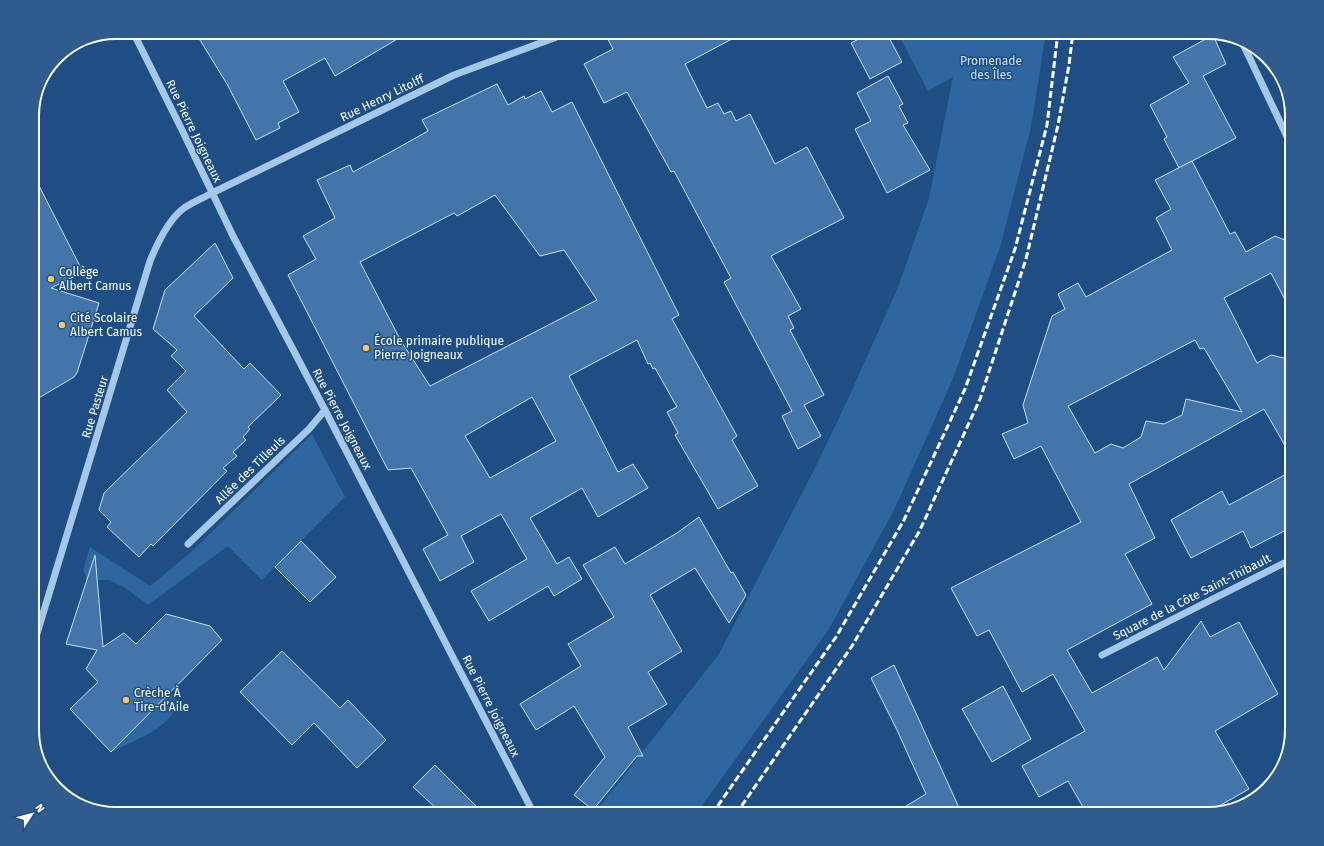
<svg xmlns="http://www.w3.org/2000/svg" width="1324" height="846" font-family="'Fira Sans',sans-serif">
  <style>
    .green { fill: #2e66a0 }
    .building { fill: #4375aa; stroke: #cae0f7; fill-rule: evenodd }
    .lines { fill: none; stroke-linecap: round; stroke-linejoin: round }
    .minor { stroke: #a5c7e9; stroke-width: 7 }
    .rail { stroke: #fff; stroke-width: 3; stroke-dasharray: 7 3; stroke-linecap: butt }
    .poi-dot { fill: #f8c864; stroke: #1e4e83; stroke-width: 1.5 }
    .labels { text-anchor: middle; dominant-baseline: central; stroke-width: 3; stroke-linejoin: round; paint-order: stroke }
    .park-label { font-size: 12px; fill: #cae0f7; stroke: #1e4e83 }
    .street-label { font-size: 12px; fill: #fff; stroke: #1e4e83 }
    .poi-label { font-size: 12px; fill: #fff; stroke: #1e4e83; text-anchor: start }
    .rim { fill: none; stroke: #fff; stroke-width: 2 }
  </style>
  <rect width="100%" height="100%" fill="#1e4e83"/>
  <!-- green -->
  <g class="green">
    <path d="M897,32h149l-15,95 -30,117 -49,137 -59,131 -64,117 -133,185h-102l125,-160 96,-186 33,-69 51,-114 30,-87 24,-121 -25,14z"/>
    <path d="M312,434l33,63 -83,83 -34,-34 -80,59 -24,-18 -15,-7h-22l-4,-10 7,-23 60,39 40,-33z"/>
    <path d="M170,692c3,4 6,7 6,11 0,23 -47,40 -65,49z"/>
  </g>
  <!-- building -->
  <g class="building">
    <path d="M195,32h214l-74,44 -10,-18 -42,23 16,31 -21,11 2,5 -24,12 -29,-56z"/>
    <path d="M604,32h141l-60,32 22,44 11,-5 6,11 7,-3 5,10 14,-7 25,50 32,-17 37,71 -73,38 30,53 -13,7 6,12 -4,2 34,65 -20,10 17,31 -23,13 -16,-33 10,-5 -68,-129 7,-4 -57,-107 -3,1 -44,-80 -23,11 -20,-39 29,-15z"/>
    <path d="M872,32h14l16,30 -32,17 -19,-36z"/>
    <path d="M1213,35l13,29 -23,12 33,62 -57,30 -15,-29 3,-2 -17,-32 39,-22 -16,-26z"/>
    <path d="M888,76l15,28 -4,2 9,17 -5,2 27,45 -43,23 -32,-64 16,-8 -14,-28z"/>
    <path d="M497,84l11,21 16,-9 1,3 16,-8 11,21 20,-10 107,213 -7,4 65,117 -5,4 26,46 -40,23 -43,-74 3,-2 -11,-21 10,-5 -22,-39 -2,1 -3,-6 -2,1 -11,-24 -68,36 49,96 15,-8 15,24 -50,29 -16,-29 -52,30 27,46 12,-7 13,22 -28,17 -6,-10 -59,35 -18,-30 56,-32 -26,-45 -40,22 13,26 -34,19 -17,-32 25,-14 -37,-67 -23,2 -100,-195 28,-16 -13,-23 32,-18 -18,-38 33,-15 3,7 34,-18 41,-23 -6,-11zM495,195l45,61 24,-6 33,50 -167,86 -29,-45 -41,-79 94,-49 3,3zM532,397l24,44 -66,37 -25,-42z"/>
    <path d="M1192,161l38,73 5,-2 11,20 29,-16 17,7v70l-21,-40 -47,25 33,65 14,-8 21,5v98l-28,-49 -135,75 26,54 -30,16 27,50 -85,46 25,43 65,-36 7,13 37,-49 9,16 29,-15 39,72 -63,37 34,58 -44,25h-118l-19,-33 -29,16 -17,-31 63,-35 -32,-57 -31,18 -33,-62 -12,6 -26,-48 130,-66 -40,-76 -27,13 -12,-25 26,-11 -5,-18 29,-89 13,-7 -7,-15 20,-11 8,14 86,-47 -16,-32 15,-9 -16,-29zM1195,340l5,9 4,-1 38,64 -56,-13 -4,16 -18,9 -18,-3 -5,16 -18,11 -12,-4 -16,9 -27,-47z"/>
    <path d="M32,172l51,100 -32,16 48,15 -22,70 -3,4 -42,25z"/>
    <path d="M215,243l18,35 -39,38 50,53 6,-6 31,32 -33,32 2,2 -7,8 3,3 -13,12 4,4 -14,12 4,3 -74,75 -2,-2 -12,13 -32,-30 4,-5 -12,-12 5,-17 83,-81 -20,-22 19,-19 -15,-15 6,-6 -24,-21 12,-39z"/>
    <path d="M1292,471v56l-41,21 -8,-17 -52,27 -20,-38 51,-29 7,14z"/>
    <path d="M699,517l32,56 2,-1 13,23 -17,28 -34,-55 -45,27 32,56 -34,21 19,32 -39,23 15,29h-6l-44,54 -19,-15 31,-38 -31,-51 -38,24 -16,-26 61,-38 -13,-22 46,-27 -31,-52 32,-18 10,17 52,-31z"/>
    <path d="M301,541l35,36 -26,25 -35,-35z"/>
    <path d="M95,555l8,92 21,-14 12,11 30,-30 44,12 12,14 -111,112 -41,-43 28,-27 -12,-13 11,-19 -31,-6z"/>
    <path d="M282,651l58,57 8,-8 38,40 -29,28 -43,-45 -22,22 -52,-53z"/>
    <path d="M894,665l68,149h-69l33,-20 -29,-64 -26,-52z"/>
    <path d="M1003,686l28,53 -39,23 -30,-53z"/>
    <path d="M435,765l49,49h-48v-6l-23,-21z"/>
  </g>
  <g class="lines">
    <!-- minor -->
    <g class="minor">
      <path d="M133,32l49,98 51,106 92,174 209,404"/>
      <path d="M1242,42l50,105"/>
      <path d="M188,544l121,-115 16,-19"/>
      <path d="M32,650l118,-389c7,-17 19,-42 34,-53 9,-6 19,-10 28,-15l242,-118 100,-37 12,-6"/>
      <path d="M1102,655l190,-96"/>
    </g>
    <!-- rail -->
    <g class="rail">
      <path d="M712,814l124,-177 68,-117 61,-131 50,-140 32,-124 11,-93"/>
      <path d="M736,814l116,-168 68,-116 60,-131 46,-140 32,-134 11,-60 4,-33"/>
    </g>
  </g>
  <!-- markers -->
  <g class="poi-dot">
    <circle cx="51" cy="279" r="4"/>
    <circle cx="62" cy="325" r="4"/>
    <circle cx="366" cy="348" r="4"/>
    <circle cx="126" cy="700" r="4"/>
  </g>
  <g class="labels">
    <!-- park labels -->
    <g class="park-label">
      <text x="991" y="61">Promenade<tspan x="991" dy="14">des Îles</tspan></text>
    </g>
    <!-- street labels -->
    <g class="street-label">
      <text transform="translate(382 98) rotate(-26)">Rue Henry Litolff</text>
      <text transform="translate(194 131) rotate(64)">Rue Pierre Joigneaux</text>
      <text transform="translate(95 407) rotate(-73)">Rue Pasteur</text>
      <text transform="translate(342 419) rotate(62)">Rue Pierre Joigneaux</text>
      <text transform="translate(250 470) rotate(-44)">Allée des Tilleuls</text>
      <text transform="translate(1192 597) rotate(-27)">Square de la Côte Saint-Thibault</text>
      <text transform="translate(491 706) rotate(63)">Rue Pierre Joigneaux</text>
    </g>
    <!-- poi labels -->
    <g class="poi-label">
      <text x="59" y="272">Collège<tspan x="59" dy="14">Albert Camus</tspan></text>
      <text x="70" y="318">Cité Scolaire<tspan x="70" dy="14">Albert Camus</tspan></text>
      <text x="374" y="341">École primaire publique<tspan x="374" dy="14">Pierre Joigneaux</tspan></text>
      <text x="134" y="693">Crèche À<tspan x="134" dy="14">Tire-d’Aile</tspan></text>
    </g>
  </g>
  <!-- crop -->
  <path d="M0 0H1324V846H0ZM116 39H1208A77 77 0 0 1 1285 116V730A77 77 0 0 1 1208 807H116A77 77 0 0 1 39 730V116A77 77 0 0 1 116 39Z" fill="#305c8d" fill-rule="evenodd"/>
  <path class="rim" d="M116 39H1208A77 77 0 0 1 1285 116V730A77 77 0 0 1 1208 807H116A77 77 0 0 1 39 730V116A77 77 0 0 1 116 39Z"/>
  <!-- north arrow -->
  <g transform="translate(32 814) rotate(54)" stroke="#1e4e83" stroke-width="3" paint-order="stroke">
  <path d="M0-3L7 15L0 10L-7 15Z" fill="#ffffff"/>
  <text y="-6" font-size="11" font-weight="bold" text-anchor="middle" fill="#ffffff">N</text>
  </g>
</svg>
